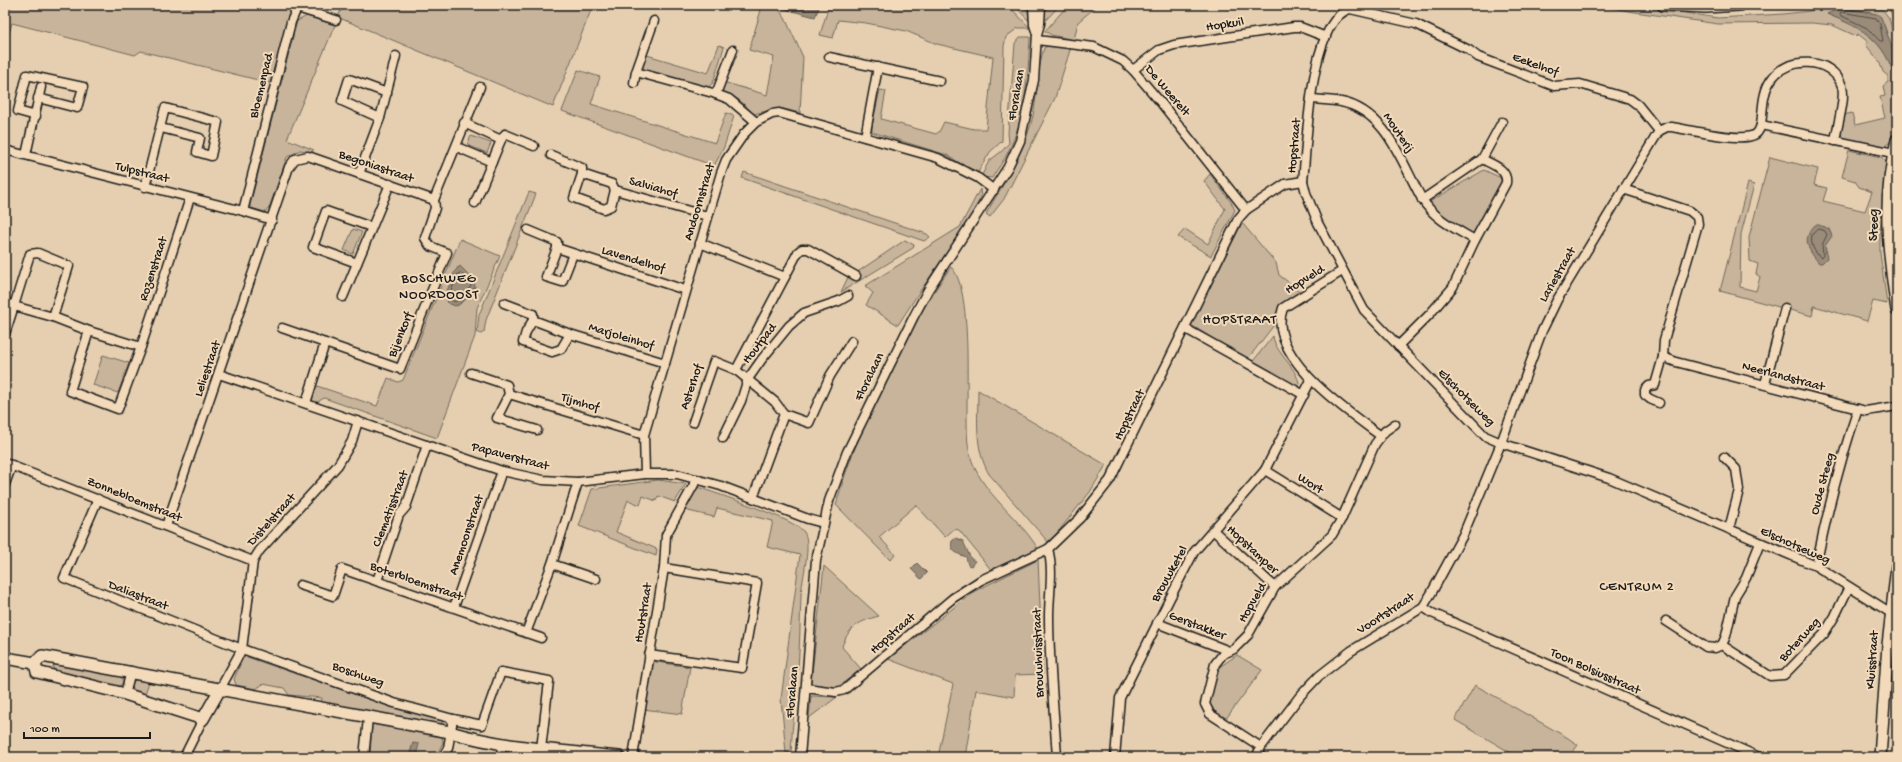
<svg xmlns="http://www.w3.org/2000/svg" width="1902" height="762" font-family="'Gochi Hand',sans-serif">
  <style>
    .green { fill: #c7b49b; stroke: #72685c; fill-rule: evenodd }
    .water { fill: #9b8c7a; stroke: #685f54 }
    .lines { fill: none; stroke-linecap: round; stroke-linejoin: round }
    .shore { stroke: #4f4942; stroke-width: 1 }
    .street-casing { stroke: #1c1c1c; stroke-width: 11 }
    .secondary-casing { stroke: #1c1c1c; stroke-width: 14 }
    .street { stroke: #f2daba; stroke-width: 8 }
    .secondary { stroke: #f2daba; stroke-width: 11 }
    .labels { text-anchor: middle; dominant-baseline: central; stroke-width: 4; stroke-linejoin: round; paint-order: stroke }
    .street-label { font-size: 13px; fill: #1c1c1c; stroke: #f2daba }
    .neighbourhood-label { font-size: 14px; letter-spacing: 1px; fill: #1c1c1c; stroke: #f2daba }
  </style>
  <rect width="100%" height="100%" fill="#e5cfb0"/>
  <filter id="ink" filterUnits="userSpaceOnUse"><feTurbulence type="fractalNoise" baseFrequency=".025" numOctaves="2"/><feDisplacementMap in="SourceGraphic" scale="8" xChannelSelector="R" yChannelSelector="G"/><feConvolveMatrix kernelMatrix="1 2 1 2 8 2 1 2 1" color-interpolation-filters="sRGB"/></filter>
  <g filter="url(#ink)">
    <!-- green -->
    <g class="green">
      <path d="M5,5h281l6,7 -4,7 -18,64 -129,-32 -6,4 -123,-32 -7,24z"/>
      <path d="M343,5h250l-40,102 -211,-88 -4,-2z"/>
      <path d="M747,5h29l9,13 18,39 -3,56 -20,-5 -26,6 -16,-15 -19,-8 4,-9 44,13 7,-38 -25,-7 12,-40z"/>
      <path d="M829,5h179l22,23h-12l-12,9 -2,9 -2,95 -12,11 -13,22 -30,-19 -75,-23v-6l8,-36 6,1 -5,28 55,15 3,-2 5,-10 30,7h12l7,-72 -56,-13 -31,-13 -40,-8 -28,-3 -5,18 -13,-3z"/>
      <path d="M1014,5c14,0 14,3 15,16z"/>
      <path d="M1048,5h12l-18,19 1,-15z"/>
      <path d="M1068,5h30l-20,17 -4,18 -23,-5 -6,-4z"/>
      <path d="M1600,5h34l84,13 65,-4 27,-3 17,-6h35l21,5 6,8 8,30v69l-5,24 -9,6 -39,-8 -3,-5 2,-19 9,-2 3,12 30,-7 -5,-21 5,-1 -2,-10 5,-4v-6l-5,-4 -4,-11 -13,-16 2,-3 -10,-8 -2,2 -24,-11 -20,-2 -94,1 -90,-13zM1841,8c8,1 30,3 36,7 10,6 17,44 16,55 -15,-35 -33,-42 -66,-56z"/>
      <path d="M1880,5h11c8,8 6,18 6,28l-6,-21z"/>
      <path d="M307,16l28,9 -48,114 27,11 -2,2 -12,-2 -13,7 -18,51 -4,4 -14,-4 -1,-3 47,-184z"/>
      <path d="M1020,37h10c-2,38 -4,80 -22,115 -4,9 -11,17 -16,26l-11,-1 8,-16 13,-10 7,-8 -1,-10 7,-90z"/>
      <path d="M1051,44l20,3 -16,51 -51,101 -14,18 -4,-3c17,-30 35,-55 45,-90 7,-25 5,-52 13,-76z"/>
      <path d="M719,45l5,2 -11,36 -6,5 -65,-19 5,-14 61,18z"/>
      <path d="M578,70l22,7 -9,27 124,39 11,-30 8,3 -10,31 -10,19 -152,-55z"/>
      <path d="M471,136l20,7 -4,10 -20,-8z"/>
      <path d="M1849,150l32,7 7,7 -8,67v22l7,51 -14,-3 -6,20 -53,-15 -2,10 -92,-25 28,-108 6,2 -13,49 -1,53 16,4 4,-14 -4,-3 2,-10 -8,-3 -1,-24 21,-80 48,12 -4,16 13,3 -4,13 42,10 7,-19 -13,-5 -4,-6 -13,-4zM1824,226l6,6 -5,14 2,7 -20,-15z"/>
      <path d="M1897,162v79h-3l-2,-31z"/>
      <path d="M1484,170l17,8 2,4 -27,55 -30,-13 -18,-21z"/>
      <path d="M744,172l183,62 3,3 -6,4 -182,-63z"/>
      <path d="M1210,174l21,28 4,8 -24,46 -33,-19 7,-8 23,15 17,-35 -21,-28z"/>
      <path d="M980,189l1,8 -14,26 -51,74 -18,28 -32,-20 7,-12 -8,-7 95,-59z"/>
      <path d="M529,192l7,2 -50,126 -2,12 -3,2 -4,-2 2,-17z"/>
      <path d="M1242,223l34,40 3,12 21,16 -15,13 -8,12 -3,9 -27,35 -56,-35z"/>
      <path d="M353,229l9,3 -9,22 -9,-4z"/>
      <path d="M460,239l40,17 -23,52 -2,28 -38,102 -113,-40 -8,5 -8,-4 6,-14 63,21 11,-28 10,4 5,-2zM458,267l13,26 -13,13 -10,-3 -3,-7z"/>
      <path d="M905,240l9,5 -1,3 -72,44 8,-17h4z"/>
      <path d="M951,267c24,23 13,142 17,177 5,45 49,69 70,105l-46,22 -33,-41 -5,-1 -9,8 -29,-32 -37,32 16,17 -5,6 -54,-55c12,-46 32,-89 53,-132 19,-37 38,-73 62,-106z"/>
      <path d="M1273,336c3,20 27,31 27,55l-50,-26z"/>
      <path d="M103,355l26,8 -11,30 -25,-8z"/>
      <path d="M978,390l128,75 -16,27 -41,51 -60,-69c-15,-26 -11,-54 -11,-84z"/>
      <path d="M658,480l28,4 -11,18 -17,-6 -2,5 -13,-5 -3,9 -12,-5 -12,32 41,17 -1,7 -77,-30 13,-37z"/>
      <path d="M697,487c18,6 98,32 107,45 8,12 -2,47 -3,63 -1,24 -1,49 -3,73 -2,29 -6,56 -7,85h-5l-5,-54 19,-144 -33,-8 6,-26 -56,-13 -3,9 -30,-7z"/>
      <path d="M1038,560l5,114 -28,1 -1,22 -38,-7 -11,67h-27l15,-73 -65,-25 87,-68z"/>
      <path d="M824,566l55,50c-19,5 -31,11 -37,31l19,22 -23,18 -22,-1 -5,-4z"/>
      <path d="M1237,655l25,15 -37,50 -15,-10 -1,-8 9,-34z"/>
      <path d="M247,657l122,42 74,21 -2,6 -120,-22 1,-6 -33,-3 -5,-7 -21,-4 -7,5 -20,-4 -2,-6 9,-21z"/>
      <path d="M650,661l40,6 -8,47 -39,-5z"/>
      <path d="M54,663l67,12 2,7 -4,5 -63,-14 -3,-5z"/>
      <path d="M139,679h11l-6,18 -10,-6 -3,-4 2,-6z"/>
      <path d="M1475,685l93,53 10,7 -9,12h-51l-63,-37z"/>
      <path d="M811,696l26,1 -28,21z"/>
      <path d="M372,724l70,12 1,6 -7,15h-17l-6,-14 -4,14h-39z"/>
    </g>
    <!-- water -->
    <g class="water">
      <path d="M776,5h44l-5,12 -38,-10z"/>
      <path d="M1841,8l36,6 4,3 11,31 1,24c-12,-36 -35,-45 -66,-58z"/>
      <path d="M1815,225h4l10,4 3,7 -7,10 2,12 -5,5h-3c-11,-13 -18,-24 -4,-38z"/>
      <path d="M460,266l14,14 1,7 -10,13 -10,6 -7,-3 -3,-7 10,-25z"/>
      <path d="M956,538l7,3 8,18 4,2 -4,5 -3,-1 -2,-8c-8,-3 -17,-6 -14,-16z"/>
      <path d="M917,563l10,10 -6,6 -10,-10z"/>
      <path d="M413,743l6,1 -2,8 2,1v4h-10z"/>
    </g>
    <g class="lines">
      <!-- shore -->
      <g class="shore">
        <path d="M1841,12l35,6 4,6 3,17h-3l-13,-13 -27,-13z"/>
        <path d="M1818,229l7,2 2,4 -5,10 1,10 -2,3c-7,-6 -11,-14 -9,-23z"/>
        <path d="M461,273l9,9 1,4 -9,11 -7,5 -4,-2 -2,-4 9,-22z"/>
      </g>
      <!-- street casing -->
      <g class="street-casing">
        <g id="street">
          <path d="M1033,5l1,20 3,9"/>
          <path d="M654,21l-18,51 77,21 16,6 27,23"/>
          <path d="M1037,40l57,7 29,14 10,9 29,34 84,106"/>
          <path d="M829,57l111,24"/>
          <path d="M1133,70l26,-20 15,-5 120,-18h6l26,10"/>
          <path d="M634,83l2,-11"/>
          <path d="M716,94l17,-44"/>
          <path d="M1311,99c10,1 21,1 30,3 46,9 61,62 81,97 12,20 34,30 53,41"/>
          <path d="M36,116l-18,-5 9,-36 56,12 -6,21 -39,-10"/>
          <path d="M380,118l-38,-17 7,-22 38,14"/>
          <path d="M464,123l37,17 4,-6 29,12"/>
          <path d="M1761,125c2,-15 1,-32 10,-45 15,-24 61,-24 71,6 4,13 -5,40 -7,55"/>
          <path d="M865,137l13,-70"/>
          <path d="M457,147l35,15"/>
          <path d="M5,150l238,61 29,9"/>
          <path d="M26,155l15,-68"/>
          <path d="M551,155l31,13v6l30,10 3,6"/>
          <path d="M359,174l21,-56 16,-62"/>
          <path d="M582,174l-8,24 30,11 7,-3 4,-16 92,26"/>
          <path d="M145,187l20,-79 53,14 -7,34 -14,-4 3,-14 -39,-10"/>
          <path d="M1623,189l67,22 7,6 1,7 -34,116 -1,17 13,5 182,47 8,2 31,-5"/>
          <path d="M434,200l46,-113"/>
          <path d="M1422,200l60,-41 20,-37"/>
          <path d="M475,203l26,-63"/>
          <path d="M243,211l48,-189 6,-14 39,12"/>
          <path d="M528,230l29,12v6l128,42"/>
          <path d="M700,243l85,34 -49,93 39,32 9,12 -31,84"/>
          <path d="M557,248l-11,29 16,5 11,-28"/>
          <path d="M38,253l31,13 -16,51 -39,-11 16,-52z"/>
          <path d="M357,263l-44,-16 13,-36 45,16"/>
          <path d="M1342,271l-59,37c-18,48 64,103 98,128"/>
          <path d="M785,277l13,-25 4,-3h6l48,27"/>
          <path d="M343,297l47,-113"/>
          <path d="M5,302l9,4 -9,28"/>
          <path d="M504,303l29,11v6l37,14"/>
          <path d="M53,317l36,14 52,16"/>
          <path d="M533,320l-7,12 -3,10 29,10 9,-3 9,-15 95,29"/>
          <path d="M282,328l43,15 -19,60"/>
          <path d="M1186,329l118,66"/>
          <path d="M89,331l-19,60 48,18 23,-62 49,-149"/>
          <path d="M1398,346l31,-31 24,-28 22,-47 31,-57c2,-14 -13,-18 -24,-24"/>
          <path d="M471,373l36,12 2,9 135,41"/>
          <path d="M219,374l283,97 41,9 35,2 67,-8h32l44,12 87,33 15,4"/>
          <path d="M1765,384l20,-76"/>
          <path d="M509,394l-12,24 40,12"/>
          <path d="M1659,403l-9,-4 -5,-4v-5l4,-4 6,-1 8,-28"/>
          <path d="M784,414l25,9 21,-47 22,-35"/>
          <path d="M693,422l21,-61 22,9"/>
          <path d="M723,438l18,-37 7,-22 14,-20 27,-33 15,-13 35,-12 9,-5"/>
          <path d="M1724,457l12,12 3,21 -10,39"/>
          <path d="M5,463l248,98"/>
          <path d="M1265,470l77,48"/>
          <path d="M645,474l-1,-39 77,-262 5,-13 18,-26 12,-12 16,-8 7,-1 159,45 40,20 16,12"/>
          <path d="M5,484l7,-19"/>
          <path d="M98,499l-34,79 178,71 152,54 59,16 -5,29 -5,9"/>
          <path d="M166,526l123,-359 6,-8 13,-3 126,44 1,8 -10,30 5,8 17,7 -47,116 -75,-26"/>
          <path d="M1214,531l61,56"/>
          <path d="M1048,549c6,21 1,45 1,67 0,47 5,94 8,141"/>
          <path d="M552,564l44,15"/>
          <path d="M1816,566c11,-53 24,-106 42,-157"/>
          <path d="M377,581l22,-66 7,-8 21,-62"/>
          <path d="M300,585l33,11 9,-27 199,69"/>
          <path d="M454,607l48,-136"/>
          <path d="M1423,607l9,6 327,144"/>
          <path d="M1891,613l-75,-47 -207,-88 -108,-35 -16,-7 -121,-126 -46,-87 -12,-30 -3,-12c4,-36 6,-161 47,-172l66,15 53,26 9,7 76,29 26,-2 50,15 8,6 21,26 8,-4h5c18,3 63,14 79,9 6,-1 8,-5 10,-11l133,28"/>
          <path d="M1666,621l40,26 9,1 7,-3"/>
          <path d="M1157,623l72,28"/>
          <path d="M526,633l26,-69 26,-82"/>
          <path d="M1722,645l48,31 14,-1 40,-41 11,-18 14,-29"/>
          <path d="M1722,645l4,-9 9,-40 11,-18 14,-35"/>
          <path d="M649,655l93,13 15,-85 -93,-15"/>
          <path d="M806,688l30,4 8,-2 109,-92 28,-18 67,-31 32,-31 30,-38 128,-261 8,-9 39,-26 18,-3"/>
          <path d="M220,689l22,-40 11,-88 7,-11 78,-85 14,-24 6,-20"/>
          <path d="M125,694l6,-23"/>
          <path d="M453,719l29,6 19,-53 48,9 -8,68"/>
          <path d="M1261,747l-51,-33 -5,-10 10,-40 8,-10 11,-5 14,-14 27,-48 57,-52 10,-17 33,-74 10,-13 10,-7"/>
          <path d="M184,757l19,-38"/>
          <path d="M364,757l4,-39"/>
          <path d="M501,757l1,-14"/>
          <path d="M633,757l31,-189 2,-33 31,-56"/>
          <path d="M800,757l16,-197 13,-59 18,-49 67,-136 14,-26 80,-123 12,-26 14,-61 3,-46 3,-10 1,-19"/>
          <path d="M1115,757l5,-59 50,-100 24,-46 71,-82 46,-90"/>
          <path d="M1256,757l5,-10 39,-51 19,-20 32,-25 72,-44 9,-15 31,-57 38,-92 41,-112 15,-31 102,-169"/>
        </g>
      </g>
      <!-- secondary casing -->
      <g class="secondary-casing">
        <g id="secondary">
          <path d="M1663,5l43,2 33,-2"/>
          <path d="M1896,5l1,2"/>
          <path d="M1897,140c-15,61 -9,109 0,170"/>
          <path d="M5,658l30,5"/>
          <path d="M35,663l7,-7 408,76c54,16 113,19 169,25"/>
          <path d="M35,663l2,9 88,22 78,25 17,-30"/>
          <path d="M1880,757l8,-112 9,-79"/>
        </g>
      </g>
      <!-- street -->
      <use href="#street" class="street"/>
      <!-- secondary -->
      <use href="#secondary" class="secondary"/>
    </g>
  </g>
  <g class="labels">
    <!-- street labels -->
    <g class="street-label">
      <text transform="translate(1225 25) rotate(-9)">Hopkuil</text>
      <text transform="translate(1535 65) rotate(20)">Eekelhof</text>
      <text transform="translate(262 86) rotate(-76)">Bloemenpad</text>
      <text transform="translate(1167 91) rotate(50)">De Weerelt</text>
      <text transform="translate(1017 95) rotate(-80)">Floralaan</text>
      <text transform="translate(1398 133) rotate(56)">Mouterij</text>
      <text transform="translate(1295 146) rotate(-85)">Hopstraat</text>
      <text transform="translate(376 167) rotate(19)">Begoniastraat</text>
      <text transform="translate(142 173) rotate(14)">Tulpstraat</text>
      <text transform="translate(653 188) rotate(16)">Salviahof</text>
      <text transform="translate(700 202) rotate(-73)">Andoornstraat</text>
      <text transform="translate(1874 225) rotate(-90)">Steeg</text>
      <text transform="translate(633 260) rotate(17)">Lavendelhof</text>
      <text transform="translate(154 269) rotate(-72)">Rozenstraat</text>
      <text transform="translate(1558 275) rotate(-60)">Lariestraat</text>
      <text transform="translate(1305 280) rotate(-32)">Hopveld</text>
      <text transform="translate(401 335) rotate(-68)">Bijenkorf</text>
      <text transform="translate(621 337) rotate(17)">Marjoleinhof</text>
      <text transform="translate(760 344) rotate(-52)">Houtpad</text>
      <text transform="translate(208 369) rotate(-71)">Leliestraat</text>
      <text transform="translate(870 377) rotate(-64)">Floralaan</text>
      <text transform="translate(1783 377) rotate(15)">Neerlandstraat</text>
      <text transform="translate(692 387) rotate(-71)">Asterhof</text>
      <text transform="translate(1466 398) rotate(45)">Elschotseweg</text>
      <text transform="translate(580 403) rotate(17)">Tijmhof</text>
      <text transform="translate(1130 415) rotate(-64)">Hopstraat</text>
      <text transform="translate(510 457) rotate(15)">Papaverstraat</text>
      <text transform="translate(1310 484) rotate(32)">Wort</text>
      <text transform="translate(1823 484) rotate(-75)">Oude Steeg</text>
      <text transform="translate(134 500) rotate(22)">Zonnebloemstraat</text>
      <text transform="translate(391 509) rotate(-69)">Clematisstraat</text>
      <text transform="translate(272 520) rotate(-48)">Distelstraat</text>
      <text transform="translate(467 535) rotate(-71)">Anemoonstraat</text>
      <text transform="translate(1795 546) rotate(24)">Elschotseweg</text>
      <text transform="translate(1252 550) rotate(43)">Hopstamper</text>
      <text transform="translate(1170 574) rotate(-61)">Brouwketel</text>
      <text transform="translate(416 582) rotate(19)">Boterbloemstraat</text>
      <text transform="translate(138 596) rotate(21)">Daliastraat</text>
      <text transform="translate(1253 603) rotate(-60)">Hopveld</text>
      <text transform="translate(644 613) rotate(-81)">Houtstraat</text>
      <text transform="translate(1386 614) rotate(-33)">Voortstraat</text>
      <text transform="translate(1197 626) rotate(21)">Gerstakker</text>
      <text transform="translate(893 634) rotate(-41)">Hopstraat</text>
      <text transform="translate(1800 640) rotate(-48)">Boterweg</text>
      <text transform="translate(1039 653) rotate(-92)">Brouwhuisstraat</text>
      <text transform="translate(1873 660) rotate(-86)">Kluisstraat</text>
      <text transform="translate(1595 672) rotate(24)">Toon Bolsiusstraat</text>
      <text transform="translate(358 675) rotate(19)">Boschweg</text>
      <text transform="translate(793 692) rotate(-85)">Floralaan</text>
    </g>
    <!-- neighbourhood labels -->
    <g class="neighbourhood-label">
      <text x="439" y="279">BOSCHWEG<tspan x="439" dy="16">NOORDOOST</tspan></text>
      <text x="1240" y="320">HOPSTRAAT</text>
      <text x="1637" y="587">CENTRUM 2</text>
    </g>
  </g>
  <!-- margin -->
  <rect width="1902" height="762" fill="none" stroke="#f2daba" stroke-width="20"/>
  <rect x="10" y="10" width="1882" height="742" fill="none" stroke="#1c1c1c" stroke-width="1.5" filter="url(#ink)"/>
  <!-- scale -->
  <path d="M24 732v6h126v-6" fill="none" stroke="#1c1c1c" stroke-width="2"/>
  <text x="30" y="732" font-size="12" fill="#1c1c1c" stroke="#f2daba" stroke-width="3" paint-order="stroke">100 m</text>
</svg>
